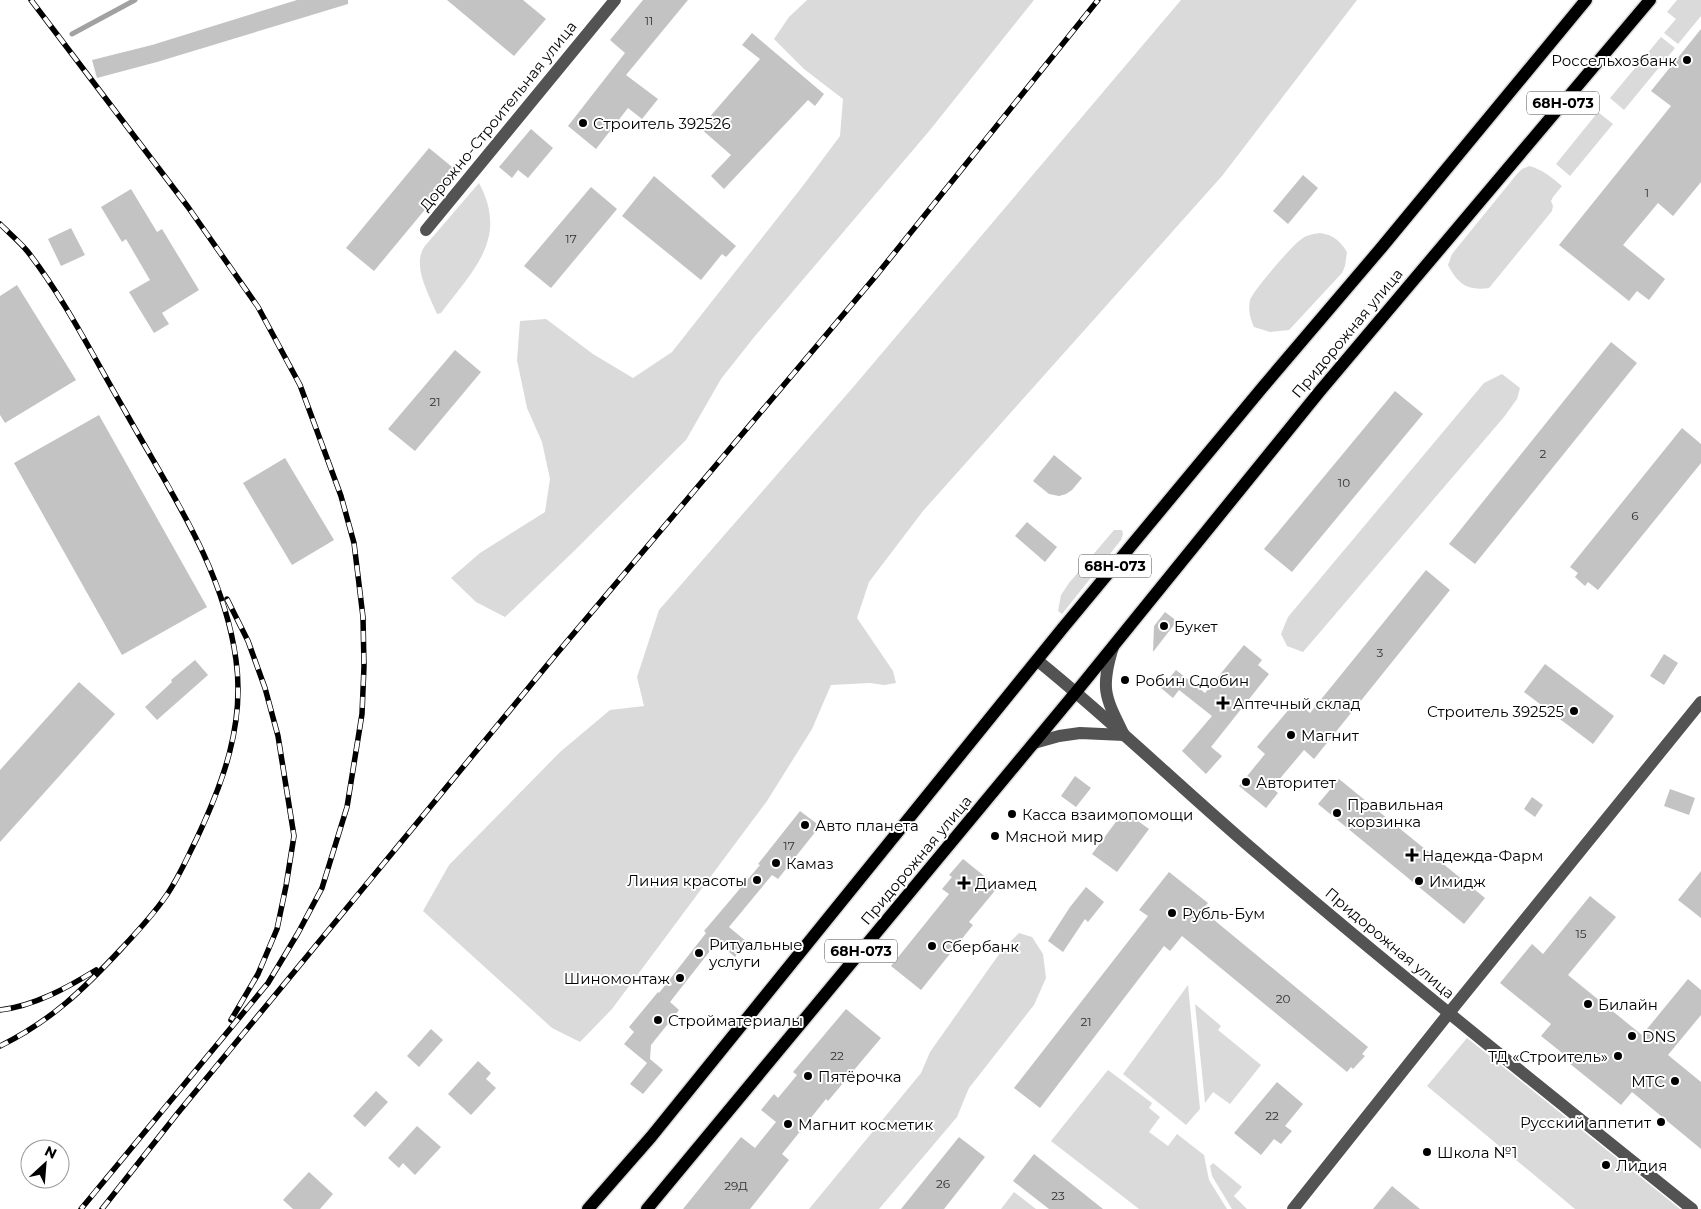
<svg xmlns="http://www.w3.org/2000/svg" width="1701" height="1209" font-family="Montserrat,sans-serif">
  <style>
    .green { fill: #dadada }
    .lines { fill: none; stroke-linecap: round; stroke-linejoin: round }
    .stream { stroke: #a1a1a1; stroke-width: 5 }
    .building { fill: #c3c3c3 }
    .major-casing { stroke: #dbdbdb; stroke-width: 15 }
    .minor { stroke: #535353; stroke-width: 12 }
    .major { stroke: #000; stroke-width: 12 }
    .rail-casing { stroke: #000; stroke-width: 5.5 }
    .rail { stroke: #fff; stroke-width: 4; stroke-dasharray: 11; stroke-linecap: butt }
    .poi-dot { fill: #000; stroke: #fff; stroke-width: 2 }
    .labels { text-anchor: middle; dominant-baseline: central; stroke-width: 4; stroke-linejoin: round; paint-order: stroke }
    .number-label { font-size: 12px; fill: #313131 }
    .shield { fill: #fff; stroke: #4c4c4c; stroke-width: 1 }
    .shield-label { font-size: 14px; font-weight: bold; fill: #000 }
    .poi-label { font-size: 15px; fill: #000; stroke: #fff; text-anchor: start }
    .street-label { font-size: 15px; fill: #000; stroke: #fff }
  </style>
  <rect width="100%" height="100%" fill="#fff"/>
  <!-- green -->
  <g class="green">
    <path d="M807,0h227l-104,130 -175,206 -34,43 -35,61 -115,114 -66,63 -29,-15 -25,-24 29,-25 65,-41 5,-33 -8,-37 -15,-34 -10,-48 3,-39 26,-2 47,35 40,24 39,-26 130,-165 38,-51 3,-37 -39,-30 -30,-30 15,-22z"/>
    <path d="M1181,0h176l-135,176 -299,335 -54,71 -12,36 36,53 3,12 -12,2 -14,-2 -39,2 -19,44 -45,72 -155,208 -32,33 -28,-14 -129,-117 26,-46 111,-113 50,-42 34,-4 -7,-29 22,-67 196,-225z"/>
    <path d="M1677,0h24v16l-23,28 -14,-11 12,-14 -9,-7z"/>
    <path d="M1661,37l14,11 -51,62 -14,-12z"/>
    <path d="M1598,112l15,12 -43,52 -14,-12z"/>
    <path d="M1529,166c13,3 22,11 33,20l-9,11 -2,4 2,5 -1,5 -63,77c-22,3 -31,-4 -41,-23l4,-11 65,-80 5,-5z"/>
    <path d="M479,183c30,56 -6,87 -38,130l-4,1c-8,-20 -25,-47 -13,-67z"/>
    <path d="M1320,233c14,2 20,8 27,19l-2,14 -3,7 -53,57 -19,2 -16,-5c-4,-9 -6,-17 -4,-27 3,-9 40,-52 49,-59 7,-6 13,-7 21,-8z"/>
    <path d="M1502,374l18,14 -3,11 -13,18 -201,235 -16,-6 -6,-12 7,-17 196,-234z"/>
    <path d="M1114,530h8l1,4 -2,6 -59,74 -4,-3 3,-16 8,-12z"/>
    <path d="M1019,933l13,4 11,17 3,24 -12,27 -65,83 -12,29 -78,92h-70l112,-136 9,-21 72,-102z"/>
    <path d="M1188,985l12,124 -14,16 -63,-51z"/>
    <path d="M1195,1004l26,22 -3,4 43,35 -31,39 -17,-12 -8,11z"/>
    <path d="M1467,1038l213,171h-105l-148,-123z"/>
    <path d="M1108,1070l44,33 -3,5 11,9 -11,15 19,14 9,-12 27,21 5,25 18,29h-88l-88,-68z"/>
    <path d="M1213,1163l29,24 -8,9 13,13h-15l-20,-33 -2,-10z"/>
    <path d="M1014,1192l22,17h-35z"/>
  </g>
  <g class="lines">
    <!-- stream -->
    <path class="stream" d="M72,34l63,-34"/>
  </g>
  <!-- building -->
  <g class="building">
    <path d="M297,0h51v4l-191,58 -60,16 -5,-18 60,-15z"/>
    <path d="M447,0h76l23,19 -32,37z"/>
    <path d="M643,0h45l-62,75 32,24 -16,20 -14,-11 -32,41 -28,-23 57,-73 -15,-13z"/>
    <path d="M1701,29v153l-28,34 -15,-13 -35,42 42,34 -16,21 -12,-9 -8,10 -70,-56 112,-139 -20,-15z"/>
    <path d="M752,33l72,61 -9,12 -7,-6 -84,89 -13,-13 20,-21 -31,-27 60,-69 -18,-14z"/>
    <path d="M531,129l22,19 -25,30 -10,-8 -6,8 -13,-11z"/>
    <path d="M429,148l28,23 -83,100 -28,-23z"/>
    <path d="M1303,175l15,13 -30,36 -15,-13z"/>
    <path d="M654,176l82,70 -10,11 -4,-3 -21,26 -79,-64z"/>
    <path d="M591,187l26,22 -66,79 -27,-22z"/>
    <path d="M131,189l26,43 5,-3 37,61 -37,23 7,11 -15,9 -25,-41 21,-12 -24,-41 -4,3 -21,-35z"/>
    <path d="M71,228l14,27 -24,11 -13,-27z"/>
    <path d="M17,285l59,95 -71,43 -5,-8v-119z"/>
    <path d="M1611,342l26,21 -162,201 -26,-20z"/>
    <path d="M455,350l26,22 -66,79 -27,-22z"/>
    <path d="M1395,391l28,23 -131,158 -28,-23z"/>
    <path d="M99,415l108,192 -85,48 -108,-192z"/>
    <path d="M1682,428l19,16v19l-103,127 -10,-8 -3,4 -10,-9 3,-4 -8,-6z"/>
    <path d="M1054,455l28,23 -10,12 -6,4 -7,2 -10,-2 -16,-13z"/>
    <path d="M285,458l49,82 -42,25 -49,-82z"/>
    <path d="M1027,522l30,25 -12,15 -30,-26z"/>
    <path d="M1426,570l24,20 -136,169 -10,-9 -32,38 6,5 -12,15 -27,-22 26,-32 -8,-7 39,-46 14,12z"/>
    <path d="M1165,612l12,9 -24,31 1,-26z"/>
    <path d="M1244,645l18,15 -4,5 11,9 -58,73 11,9 -16,18 -24,-23 30,-35 -33,-26 -6,8 -12,-10 15,-18 29,23z"/>
    <path d="M1664,654l14,9 -14,22 -14,-9z"/>
    <path d="M195,660l13,15 -51,45 -12,-13 27,-25 -1,-2z"/>
    <path d="M1545,664l69,52 -21,28 -69,-52z"/>
    <path d="M79,682l36,32 -115,128v-72z"/>
    <path d="M1075,776l16,12 -15,19 -15,-11z"/>
    <path d="M1339,779l146,119 -21,26 -146,-120z"/>
    <path d="M1670,789l25,9 -6,17 -25,-9z"/>
    <path d="M1532,797l11,8 -8,12 -11,-8z"/>
    <path d="M800,811l20,15 -42,53 -6,-4 -43,52 18,15 -12,15 -18,-15 -47,60 9,8 -28,35 -1,14 13,11 -20,24 -13,-10 17,-21 -23,-19 10,-12 -5,-5 29,-35 1,1 47,-60 -2,-2 56,-66 -2,-1z"/>
    <path d="M1124,811l25,18 -32,43 -25,-18z"/>
    <path d="M963,859l35,28 -29,35 4,3 -52,65 -30,-24 58,-72 -7,-5 10,-12 -3,-2z"/>
    <path d="M1701,871v47l-23,-18z"/>
    <path d="M1169,872l39,31 -6,7 166,137 -6,7 3,2 -12,13 -2,-2 -4,5 -165,-136 -12,15 -6,-5 -124,162 -26,-20 134,-172 -9,-6z"/>
    <path d="M1086,887l18,15 -16,20 -3,-3 -22,33 -15,-11 22,-34z"/>
    <path d="M1590,896l26,21 -48,58 74,60 46,-56 13,11v25l-33,40 33,27v67l-69,-57 -11,13 -57,-46 2,-3 -25,-20 10,-12 -51,-41 32,-39 11,10z"/>
    <path d="M846,1009l35,29 -53,63 -2,-2 -44,55 7,6 -39,49h-67l58,-72 14,11 21,-26 -15,-12 13,-16 4,4 19,-23 -4,-3z"/>
    <path d="M431,1029l12,11 -24,27 -12,-11z"/>
    <path d="M478,1061l13,12 -5,6 10,9 -25,27 -23,-21z"/>
    <path d="M1277,1082l26,22 -18,22 7,5 -11,13 -7,-5 -13,16 -27,-22z"/>
    <path d="M376,1091l12,11 -23,25 -12,-11z"/>
    <path d="M417,1126l24,21 -26,28 -12,-12 -4,5 -11,-10z"/>
    <path d="M959,1137l26,20 -41,52h-43z"/>
    <path d="M1034,1154l69,55h-54l-36,-28z"/>
    <path d="M309,1172l24,22 -13,15h-27l-10,-9z"/>
    <path d="M1392,1186l28,23h-47z"/>
  </g>
  <g class="lines">
    <!-- major casing -->
    <g class="major-casing">
      <g id="major">
        <path d="M588,1209l63,-72 411,-508 200,-241 120,-141 204,-247"/>
        <path d="M647,1209l429,-517 244,-301 330,-391"/>
      </g>
    </g>
    <!-- minor -->
    <g class="minor">
      <path d="M426,230l189,-230"/>
      <path d="M1038,661c78,63 149,133 226,198 140,120 284,234 428,350"/>
      <path d="M1034,743l25,-7 21,-3 44,2c-19,-38 -24,-46 -11,-88"/>
      <path d="M1293,1209l156,-196 252,-311"/>
    </g>
    <!-- major -->
    <use href="#major" class="major"/>
    <!-- rail casing -->
    <g class="rail-casing">
      <g id="rail">
        <path d="M31,0l157,207 70,100 42,78 41,111 13,47 9,74 1,49 -2,48 -15,93 -25,81 -24,45 -30,50 -187,226"/>
        <path d="M0,224c9,9 20,18 28,28 38,49 66,106 97,159 44,79 99,158 111,249 9,64 -13,123 -40,180 -9,18 -18,39 -30,56 -13,19 -29,36 -44,52 -38,41 -71,73 -122,98"/>
        <path d="M227,599l21,42 17,47 13,48 16,100 -8,50 -9,43 -19,45 -27,46"/>
        <path d="M0,1010c34,-4 67,-22 96,-40"/>
        <path d="M102,1209l75,-95 376,-456 322,-381 223,-277"/>
      </g>
    </g>
    <!-- rail -->
    <use href="#rail" class="rail"/>
  </g>
  <!-- markers -->
  <g class="poi-dot">
    <circle cx="1687" cy="60" r="5"/>
    <circle cx="583" cy="123" r="5"/>
    <circle cx="1164" cy="626" r="5"/>
    <circle cx="1125" cy="680" r="5"/>
    <path d="M1220.5 695.5h5v5h5v5h-5v5h-5v-5h-5v-5h5z"/>
    <circle cx="1574" cy="711" r="5"/>
    <circle cx="1291" cy="735" r="5"/>
    <circle cx="1246" cy="782" r="5"/>
    <circle cx="1337" cy="813" r="5"/>
    <circle cx="1012" cy="814" r="5"/>
    <circle cx="805" cy="825" r="5"/>
    <circle cx="995" cy="836" r="5"/>
    <path d="M1409.5 847.5h5v5h5v5h-5v5h-5v-5h-5v-5h5z"/>
    <circle cx="776" cy="863" r="5"/>
    <circle cx="757" cy="880" r="5"/>
    <circle cx="1419" cy="881" r="5"/>
    <path d="M961.5 875.5h5v5h5v5h-5v5h-5v-5h-5v-5h5z"/>
    <circle cx="1172" cy="913" r="5"/>
    <circle cx="932" cy="946" r="5"/>
    <circle cx="699" cy="953" r="5"/>
    <circle cx="680" cy="978" r="5"/>
    <circle cx="1588" cy="1004" r="5"/>
    <circle cx="658" cy="1020" r="5"/>
    <circle cx="1632" cy="1036" r="5"/>
    <circle cx="1618" cy="1056" r="5"/>
    <circle cx="808" cy="1076" r="5"/>
    <circle cx="1675" cy="1081" r="5"/>
    <circle cx="1661" cy="1122" r="5"/>
    <circle cx="788" cy="1124" r="5"/>
    <circle cx="1427" cy="1152" r="5"/>
    <circle cx="1606" cy="1165" r="5"/>
  </g>
  <g class="labels">
    <!-- number labels -->
    <g class="number-label">
      <text x="649" y="20">11</text>
      <text x="1647" y="192">1</text>
      <text x="571" y="238">17</text>
      <text x="435" y="401">21</text>
      <text x="1543" y="453">2</text>
      <text x="1344" y="482">10</text>
      <text x="1635" y="515">6</text>
      <text x="1380" y="652">3</text>
      <text x="789" y="845">17</text>
      <text x="1581" y="933">15</text>
      <text x="1283" y="998">20</text>
      <text x="1086" y="1021">21</text>
      <text x="837" y="1055">22</text>
      <text x="1272" y="1115">22</text>
      <text x="943" y="1183">26</text>
      <text x="736" y="1185">29Д</text>
      <text x="1058" y="1195">23</text>
    </g>
    <!-- shield labels -->
    <g class="shield">
      <rect x="1527" y="91.5" width="72" height="23" rx="4"/>
      <rect x="1079" y="554.5" width="72" height="23" rx="4"/>
      <rect x="825" y="939.5" width="72" height="23" rx="4"/>
    </g>
    <g class="shield-label">
      <text x="1563" y="103">68Н-073</text>
      <text x="1115" y="566">68Н-073</text>
      <text x="861" y="951">68Н-073</text>
    </g>
    <!-- poi labels -->
    <g class="poi-label">
      <text x="1677" y="60" text-anchor="end">Россельхозбанк</text>
      <text x="593" y="123">Строитель 392526</text>
      <text x="1174" y="626">Букет</text>
      <text x="1135" y="680">Робин Сдобин</text>
      <text x="1233" y="703">Аптечный склад</text>
      <text x="1564" y="711" text-anchor="end">Строитель 392525</text>
      <text x="1301" y="735">Магнит</text>
      <text x="1256" y="782">Авторитет</text>
      <text x="1347" y="804">Правильная<tspan x="1347" dy="17">корзинка</tspan></text>
      <text x="1022" y="814">Касса взаимопомощи</text>
      <text x="815" y="825">Авто планета</text>
      <text x="1005" y="836">Мясной мир</text>
      <text x="1422" y="855">Надежда-Фарм</text>
      <text x="786" y="863">Камаз</text>
      <text x="747" y="880" text-anchor="end">Линия красоты</text>
      <text x="1429" y="881">Имидж</text>
      <text x="975" y="883">Диамед</text>
      <text x="1182" y="913">Рубль-Бум</text>
      <text x="709" y="944">Ритуальные<tspan x="709" dy="17">услуги</tspan></text>
      <text x="942" y="946">Сбербанк</text>
      <text x="670" y="978" text-anchor="end">Шиномонтаж</text>
      <text x="1598" y="1004">Билайн</text>
      <text x="668" y="1020">Стройматериалы</text>
      <text x="1642" y="1036">DNS</text>
      <text x="1608" y="1056" text-anchor="end">ТД «Строитель»</text>
      <text x="818" y="1076">Пятёрочка</text>
      <text x="1665" y="1081" text-anchor="end">МТС</text>
      <text x="1651" y="1122" text-anchor="end">Русский аппетит</text>
      <text x="798" y="1124">Магнит косметик</text>
      <text x="1437" y="1152">Школа №1</text>
      <text x="1616" y="1165">Лидия</text>
    </g>
    <!-- street labels -->
    <g class="street-label">
      <text transform="translate(498 116) rotate(-51)">Дорожно-Строительная улица</text>
      <text transform="translate(1347 333) rotate(-50)">Придорожная улица</text>
      <text transform="translate(916 860) rotate(-50)">Придорожная улица</text>
      <text transform="translate(1390 943) rotate(40)">Придорожная улица</text>
    </g>
  </g>
  <!-- north arrow -->
  <g transform="translate(45 1164) rotate(26)"><circle r="24" fill="#ffffff" stroke="#999999"/>
  <path d="M0-4L9 19L0 12L-9 19Z" fill="#000000"/>
  <text y="-8" font-size="14" font-weight="bold" text-anchor="middle" fill="#000000">N</text>
  </g>
</svg>
